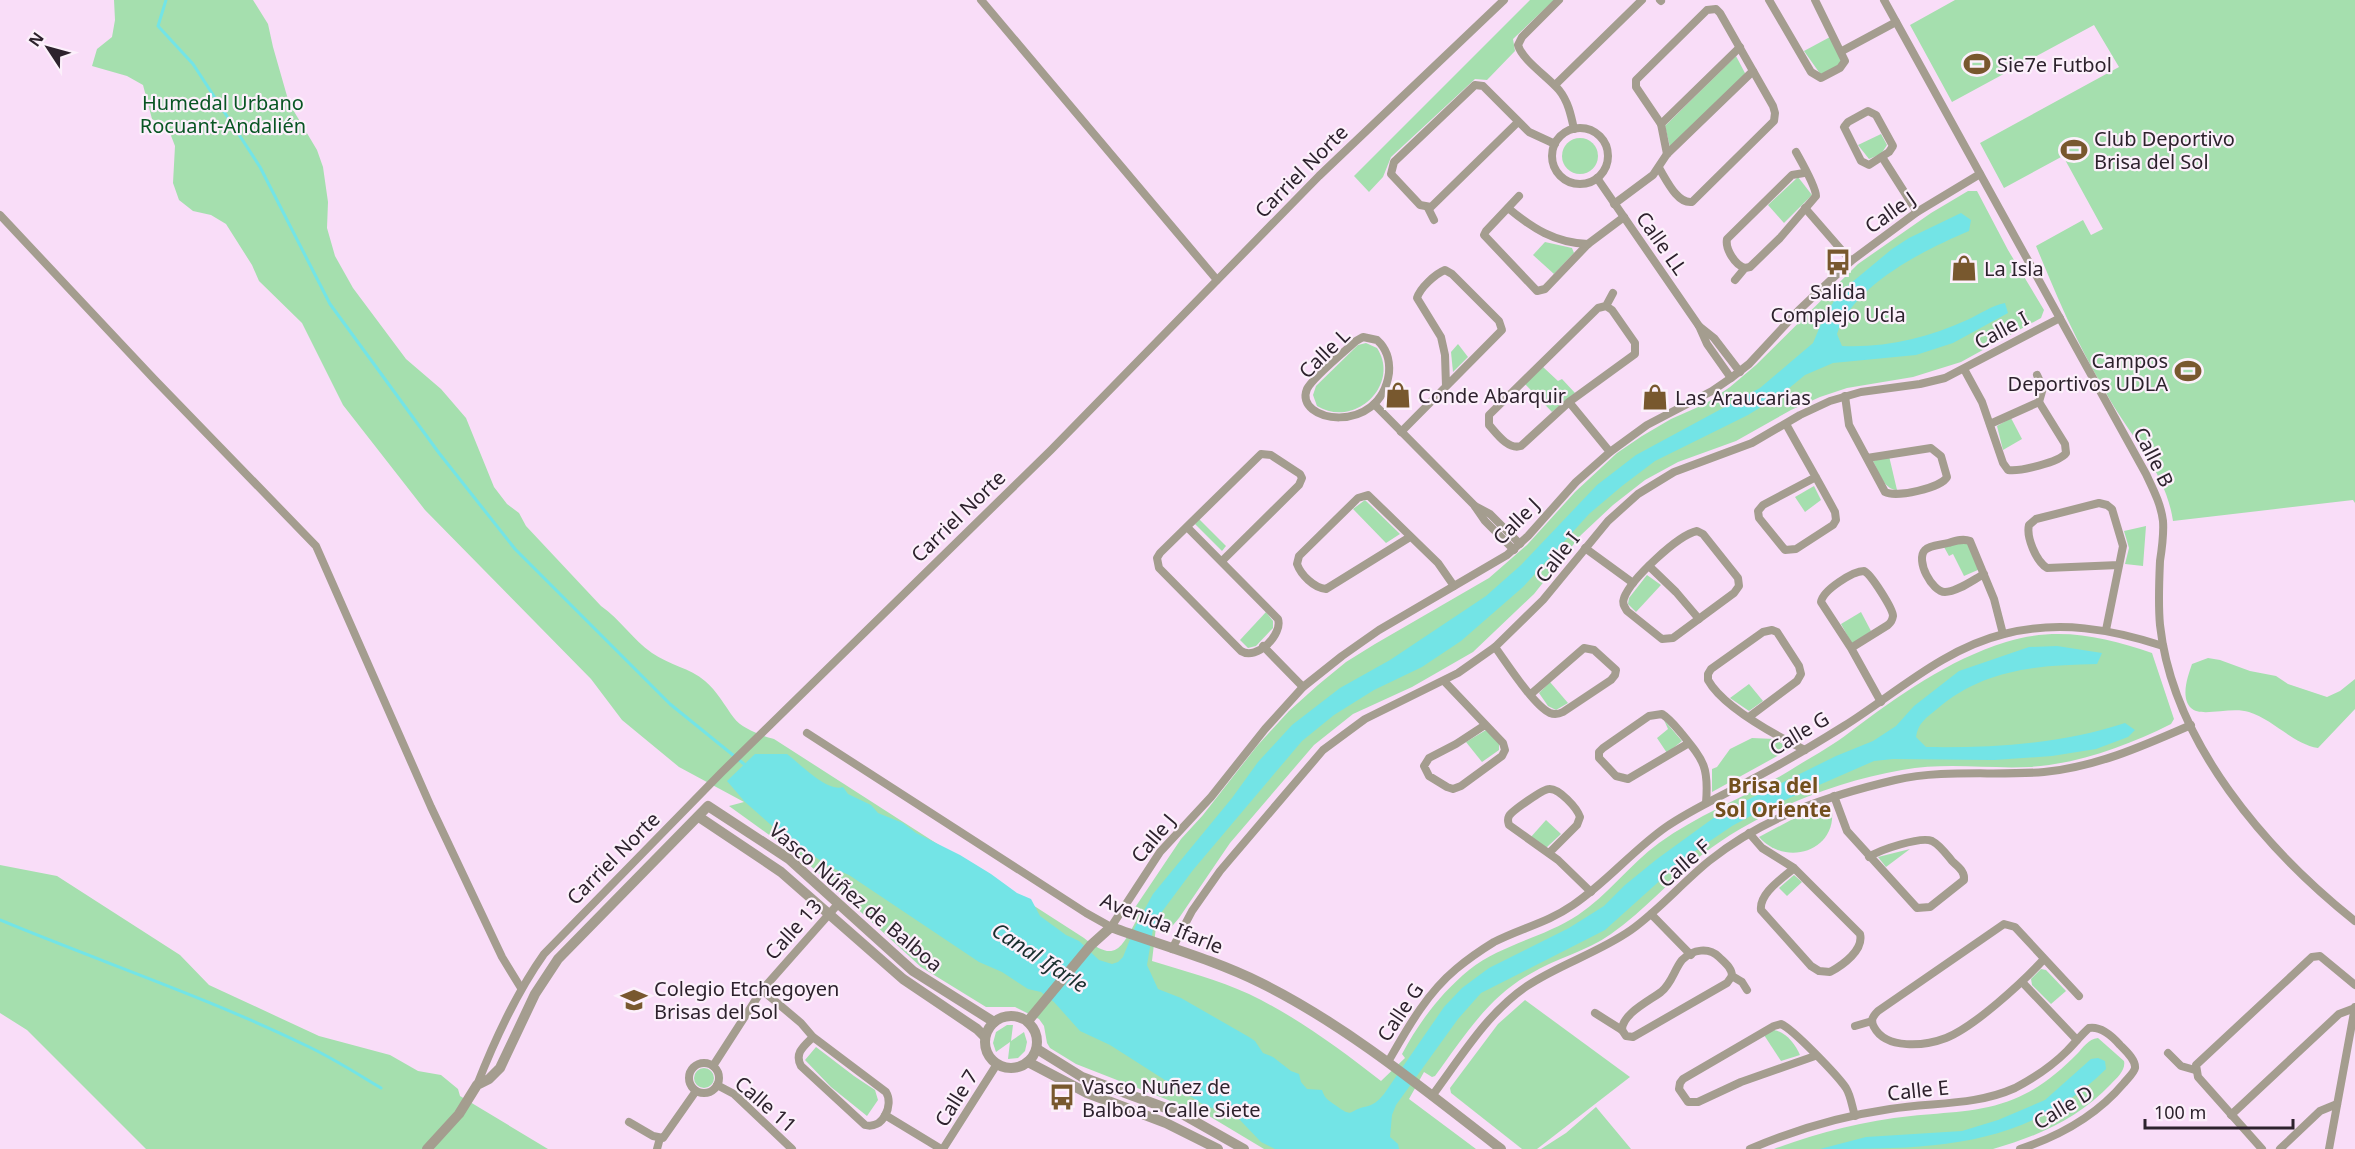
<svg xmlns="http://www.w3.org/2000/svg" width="2355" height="1149" font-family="'Noto Sans',sans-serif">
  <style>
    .green { fill: #a5dfae }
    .water { fill: #73e4e6 }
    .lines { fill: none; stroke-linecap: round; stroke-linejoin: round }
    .stream { stroke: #73e4e6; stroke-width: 3 }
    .minor { stroke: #a49d8f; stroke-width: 8 }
    .tertiary { stroke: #a49d8f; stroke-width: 10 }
    .labels { text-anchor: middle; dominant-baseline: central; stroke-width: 4.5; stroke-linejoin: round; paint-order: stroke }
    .poi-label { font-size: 20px; fill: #2d222d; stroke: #fcf0fb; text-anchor: start }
    .park-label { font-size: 20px; fill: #085523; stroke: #fcf0fb }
    .street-label { font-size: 20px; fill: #2d222d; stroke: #fcf0fb }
    .neighbourhood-label { font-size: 21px; font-weight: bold; fill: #724f1e; stroke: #fcf0fb }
    .water-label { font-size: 21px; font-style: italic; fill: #192e2e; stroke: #fcf0fb }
  </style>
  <rect width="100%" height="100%" fill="#f9ddf8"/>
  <!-- green -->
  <g class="green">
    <path d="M114,0h139l15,24 5,23 16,56 28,47 6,17 5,35 -1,26 8,28 18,32 53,71 35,30 25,29 28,69 13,17 12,9 7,13 75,80c19,13 32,34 51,47 17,12 38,15 53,28 12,10 20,25 29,37 7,10 28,18 40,21l310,199c30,24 36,13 52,-17l-5,-2 1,-7 49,-73 22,-24 54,-69 32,-35 29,-26 28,-23 29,-18 114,-66 38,-33 48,-53 42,-39 25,-17 29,-17 34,-15 25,-17 26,-22 102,-101 73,-51 37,-22h9l31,59 36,60 -3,8 -80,44 -48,15 -66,11 -27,9 -29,13 -55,31 -58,21 -33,18 -32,25 -32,30 -47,59 -61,58 -61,35 -59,27 -39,31 -84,98 -51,75 -11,13 -12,-4 -4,34c33,10 66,19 97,33 48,23 91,55 132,87l24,-23 -3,-4c17,-32 39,-61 67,-84 33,-26 74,-32 109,-55 30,-20 51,-50 81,-72 40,-29 87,-46 130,-72 20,-13 42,-24 61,-39 48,-36 98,-72 156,-90 51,-16 97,-6 146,11l22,66 -3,5c-44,22 -93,40 -142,43 -43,2 -82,-5 -127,3 -68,12 -143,41 -199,84 -32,25 -58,56 -92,80 -25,18 -55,24 -81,40 -42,23 -67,64 -95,102l-3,1 -8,-5 -15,27 67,50h-212l-55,-33 -133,-52 -26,-16 -3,-5 -3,-17 -5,-7 -24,-12h-29l-65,-40 -117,-107 -75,-54 15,-4 -65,-35 -57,-47 -31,-41 -166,-169 -82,-105 -41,-82 -43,-42 -7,-16 -26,-41 -15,-9 -18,-4 -14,-11 -6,-17 2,-37 -7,-18 -16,-9 -9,-34 -16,-9 -35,-10 5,-17 15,-12 3,-17z"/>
    <path d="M1530,0h24l-41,39 2,12 -28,29 -12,-1 -84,78 -8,20 -14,15 -15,-16z"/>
    <path d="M1955,0h400v503l-2,-3 -180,21c-7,-48 -39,-80 -63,-121 -11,-20 -23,-40 -33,-61 -15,-30 -28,-62 -41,-93l47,-26 8,15 12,-6 -40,-73 -59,32 -24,-45 139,-76 -25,-42 -142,77 -42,-77z"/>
    <path d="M1830,37l13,23 -2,4 -20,11 -17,-24z"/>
    <path d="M1736,56l10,19 -76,72 -5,-21z"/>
    <path d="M1881,134l6,11 -6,9 -12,5 -11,-14z"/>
    <circle cx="1580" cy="156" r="18"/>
    <path d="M1798,177l14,18 -28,28 -16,-18z"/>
    <path d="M1545,242l27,6 2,5 -20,21 -21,-19z"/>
    <path d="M1366,343l11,5c24,37 -23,81 -60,58l-4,-11 3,-9 42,-41z"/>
    <path d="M1458,344l10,13 -15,15 -2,-20z"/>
    <path d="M1543,367l15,14 4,-2 13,14 -23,19 -27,-28z"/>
    <path d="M2011,418l11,21 -19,11 -6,-24z"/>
    <path d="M1889,456l8,34c-14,-1 -18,-18 -24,-29z"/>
    <path d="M1814,486l7,14 -16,12 -10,-15z"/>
    <path d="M1365,500l35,34 -14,9 -33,-34z"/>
    <path d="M1199,519l27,27 -4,5 -27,-27z"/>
    <path d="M2146,526l-3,40 -18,-2 4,-16 -5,-17z"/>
    <path d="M1961,543l7,1 12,25 -16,7 -11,-22 -4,2 -5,-9z"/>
    <path d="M1647,575l14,10 -25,27 -8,-8 1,-6z"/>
    <path d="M1266,612l7,9v7l-17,18 -8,2 -8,-8z"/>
    <path d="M1861,612l10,19 -19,13 -11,-20z"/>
    <path d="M2208,658l12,2 30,11 26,5 12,8 39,13 13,-6 15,-12v30l-37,39c-25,-4 -44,-28 -69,-36 -18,-6 -48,6 -58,-4 -11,-11 -3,-32 1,-44z"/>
    <path d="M1550,682l18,21 -12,7 -8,-4 -9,-13z"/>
    <path d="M1749,684l14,17 -14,10 -19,-13z"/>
    <path d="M1664,720l18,21 -15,12 -10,-15 11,-9z"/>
    <path d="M1486,730l13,13v7l-17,12 -16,-20z"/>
    <path d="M1752,738l23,1 15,10 -78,43v-23l5,-2 13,-18z"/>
    <path d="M1831,805c10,44 -44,64 -72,32l32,-17z"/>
    <path d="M1546,820l15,14 -15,14 -16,-10z"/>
    <path d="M1910,849l-24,18 -8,-10z"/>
    <path d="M0,865l57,11 123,79 29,30 110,51 71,19 28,16 23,4 17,14 2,7 88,53h-402l-119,-119 -27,-17z"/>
    <path d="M1794,875l8,7 -15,14 -8,-8z"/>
    <path d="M2041,969l5,1 20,21 -15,13 -19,-19 -1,-6z"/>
    <path d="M1525,1000l105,77 -93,72h-15l-71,-56 -1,-5 48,-64z"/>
    <path d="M1007,1025h6l-2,16 13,-9 3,10 -2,9 -7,7 -10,1 2,-17 -14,10 -3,-9 3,-11z"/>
    <path d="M1774,1030c12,2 21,14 26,25l-19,6 -17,-26z"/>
    <path d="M2098,1038l26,23c2,9 -7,17 -13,23 -33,35 -73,52 -118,65h-219c43,-16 90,-28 137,-33 35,-4 69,-3 103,-17 25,-10 44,-26 63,-45 6,-6 11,-15 21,-16z"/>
    <path d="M816,1047l38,29 21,14 3,10 -11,16 -36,-29 -26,-27z"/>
    <circle cx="704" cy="1078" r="10"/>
    <path d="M1596,1107l35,42h-90l25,-16z"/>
  </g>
  <!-- water -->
  <g class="water">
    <path d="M1961,213l10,7 -2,11c-45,19 -116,54 -132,103l5,12c43,2 86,-8 125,-26 13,-6 24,-14 38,-17l3,10 -55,30 -37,12 -83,8 -28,12 -23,19 -34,21 -93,46 -33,25 -33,28 -66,73 -62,54 -39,26 -48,23 -40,25 -32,26 -109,129 -32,43 -8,16 -6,36 11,24 23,9 68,39 6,4 8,12 10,4 18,14 8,3 2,8 6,7 15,1c3,10 8,11 16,17 15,11 12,3 26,0 10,-2 13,-5 20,-13l60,-87 18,-19 27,-20 80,-40 35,-22 21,-21 32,-26 62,-45 117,-58 37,-15 23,-15 18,-20 45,-35 70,-24 28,-1 45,7 -5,11c-58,1 -114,5 -160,45 -11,9 -19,14 -21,28l10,10c67,1 135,-3 199,-24l10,7 -7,7 -32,12 -44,7 -58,4 -101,-1 -19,2 -114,50 -28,15 -47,32 -80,72 -124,63 -23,26 -62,86 -4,10 -2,22 8,7 1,5h-124l-14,-7 -21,-22 -9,-5 -27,-10 -94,-60 -30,-14 -26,-29 -13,-10 -13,-3 -26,-17 -23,-10 -130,-87 -19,-8 -50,-34 -35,-31 -18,-21 28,-27h32c12,9 41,39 56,33l5,7 23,11 7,8 25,10 13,10 44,22 31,19 26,19 14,6 9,17 26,19 13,6 20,19 13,4 6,-2 5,-5 12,-30 18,-33 79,-96 26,-36 34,-37 48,-37 50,-28 96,-64 35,-31 76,-80 39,-30 124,-67 53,-45 11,-26 15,-24 53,-44 17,-11z"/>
    <path d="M2098,1058l7,3 1,8c-81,80 -175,80 -286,80l46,-12 96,-6 36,-11 47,-20 46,-41z"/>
  </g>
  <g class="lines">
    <!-- stream -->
    <g class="stream">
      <path d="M166,0l-8,26 35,38 67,103 70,137 109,149 76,96 155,155 74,60"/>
      <path d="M0,920c101,42 206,77 305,125 26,12 51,28 76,43"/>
    </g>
    <!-- minor -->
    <g class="minor">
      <path d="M981,0l236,280"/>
      <path d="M1559,0l-37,37 -4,8c4,15 30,32 41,45 9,11 12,25 15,39"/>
      <path d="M1660,0l1,1"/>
      <path d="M1769,0l42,72 10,6 19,-10 5,-7 -30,-61"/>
      <path d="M1884,0l262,474c7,15 15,30 17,47 1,13 -1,27 -3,40 -1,22 -2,43 0,64 13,118 106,225 195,296"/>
      <path d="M1842,51l54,-29"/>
      <path d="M1555,85l87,-85"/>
      <path d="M1868,111l8,4 17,31 -4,6 -20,13 -8,-4 -17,-34 4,-5z"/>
      <path d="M1518,122l-87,85 -11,-2 -29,-31 3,-12 81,-77 8,1 46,46 26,12"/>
      <path d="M1661,124l79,-77"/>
      <circle cx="1580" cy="156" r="28"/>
      <path d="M1882,157l35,55"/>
      <path d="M1659,168c7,11 18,36 33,34l82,-81 1,-8 -2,-7 -53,-93 -4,-4 -9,1 -71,70v7l25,37 6,30"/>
      <path d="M1597,178l102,148 8,18 24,34"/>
      <path d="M1519,196l-33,35 -2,4 53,56 8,-2 43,-45 36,-27"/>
      <path d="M1614,204l39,-29 14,-21 86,-83"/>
      <path d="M1428,208l6,12"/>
      <path d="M1508,208c24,20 47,35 80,36"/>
      <path d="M1805,208l46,53"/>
      <path d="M0,215l154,164 162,167 115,261 71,150 19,31"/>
      <path d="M1745,268c-10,-3 -20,-19 -18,-29l65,-64 12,-2"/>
      <path d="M1735,280l10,-12 5,-1 30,-29 36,-42c0,-9 -15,-35 -20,-44"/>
      <path d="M1606,306l6,4 23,33v11l-66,48 -48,44c-13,4 -24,-12 -32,-21v-10l109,-107 8,-2 7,-13"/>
      <path d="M1699,326l15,12 26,34"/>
      <path d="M1363,337l14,3c9,8 13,20 12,33 -9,64 -96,49 -82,16 5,-11 38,-38 49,-48z"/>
      <path d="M1964,369l18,33 21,61 5,7c11,2 52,-8 58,-17l-1,-9 -26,-42"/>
      <path d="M1845,396l4,29 36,67c11,6 56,-4 62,-15l-6,-21 -10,-8 -64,10"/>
      <path d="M1569,402l41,50"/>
      <path d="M1374,404l100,101 11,16 29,29"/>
      <path d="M1786,424c16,29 33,58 49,88l1,8 -3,5 -37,24 -11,1 -26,-32 -1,-7 5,-6 53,-28"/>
      <path d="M1990,424l49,-22 4,-14 -6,-13"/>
      <path d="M1401,432l101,-102 -3,-9 -47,-47 -7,-4c-10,4 -25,18 -28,28l24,39 4,18 1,31"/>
      <path d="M1475,506l15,8 30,30"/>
      <path d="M1187,527l91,92c5,15 -21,42 -37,32l-82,-83 -2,-10 3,-5 101,-99 10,1 29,19 2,4 -3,7 -77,76"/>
      <path d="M1697,531l6,3 35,44 1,8 -5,7 -61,45 -11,1 -35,-28c-3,-5 -5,-8 -3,-13 7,-19 54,-63 73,-67z"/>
      <path d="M1410,537l-84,52c-12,-1 -25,-14 -29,-25l2,-8 59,-58 10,-3 70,68 16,23"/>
      <path d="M1585,548l48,35"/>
      <path d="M1649,566l27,26 23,27"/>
      <path d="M1984,574c-11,6 -27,18 -39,18 -13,0 -30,-32 -20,-42 5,-5 16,-5 23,-7 7,-2 15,-5 22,-2l24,58 9,35"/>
      <path d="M2106,630l17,-84 -11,-37 -5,-4 -8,-2 -63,16 -7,6c-3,12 7,36 18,43l72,-3"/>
      <path d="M1263,646l40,41"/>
      <path d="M1495,647c11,15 39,59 55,66 5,2 9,1 13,-1l48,-32 4,-5 1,-5 -22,-20 -10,-2 -53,46"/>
      <path d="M1851,648l37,-23c3,-3 4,-4 5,-9 0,-7 -22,-42 -29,-45 -11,0 -41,19 -43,31l30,46 30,54"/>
      <path d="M1444,681l59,62 2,7 -3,6 -41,30 -8,3 -6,-2 -18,-11 -5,-10 5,-8 27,-14 29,-19"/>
      <path d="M1749,717l48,-36 4,-7 -2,-8 -22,-34 -5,-2 -9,2 -52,37 -3,5v6c15,27 69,56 97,70"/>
      <path d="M807,733l279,180 25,14 49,-75 51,-55 54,-68 38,-42 39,-31 37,-26 128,-75 21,-19 48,-54 34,-30 37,-27 65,-34 19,-13 18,-14 50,-54 52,-49 66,-49 63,-38"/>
      <path d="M1689,743l-61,36 -12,-3 -17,-18v-6l4,-4 46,-32 13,-2c8,5 14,13 20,20 22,27 27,33 24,69"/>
      <path d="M1834,796l13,35 70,77 13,-1 34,-27c1,-9 -6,-13 -12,-19 -5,-6 -12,-16 -20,-20 -11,-5 -53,9 -63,16"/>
      <path d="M1749,833l13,15 32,20 66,66c4,16 -17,31 -30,38l-11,-1 -8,-5 -50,-56c-2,-17 22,-32 33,-42"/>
      <path d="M1549,853l28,-28 3,-8c-3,-9 -21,-29 -31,-28 -6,0 -37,22 -40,27 -2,4 -1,5 0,9l49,35 33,32"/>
      <path d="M1651,914l40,41"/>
      <path d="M1172,949l20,-38 28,-40 103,-121 42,-31 93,-46 37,-26 48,-47 65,-79 30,-27 36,-22 78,-29 48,-28 30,-14 31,-9 59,-8 25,-6 115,-60"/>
      <path d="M2044,959c-21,23 -70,68 -98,79 -21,8 -60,12 -72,-11 -4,-7 -1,-11 4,-16l126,-87 11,3 64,69"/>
      <path d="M2022,982l55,58"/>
      <path d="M762,990l39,33 12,14 73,55c8,13 -3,38 -21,33l-64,-59c-7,-13 3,-20 12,-29"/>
      <path d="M1595,1013l27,17 4,6 7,1 94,-54 5,-7"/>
      <path d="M1855,1026l17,-5"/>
      <path d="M1622,1030c0,-16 27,-29 39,-38 11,-9 13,-22 21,-32 11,-11 27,-13 37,-3 6,6 13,11 13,19l10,6 5,8"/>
      <path d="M2168,1053l13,13 14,4"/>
      <path d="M1815,1056l-74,26 -43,20h-10l-9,-13 1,-6 3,-4 91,-53 7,-2c12,5 57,52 65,64 5,8 6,19 9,28"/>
      <path d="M1388,1062c19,-33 38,-68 68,-93 12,-10 25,-19 38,-27 27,-14 53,-19 79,-37 34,-23 60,-55 93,-78 26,-18 54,-30 81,-45 33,-17 65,-36 97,-56 51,-32 99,-77 160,-92 55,-14 107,-5 159,12"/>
      <circle cx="704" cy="1078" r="15"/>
      <path d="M713,1066l49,-76 76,-86"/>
      <path d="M477,1085c18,-46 38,-90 67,-131l177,-181 330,-323 268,-274 185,-176"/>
      <path d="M717,1085l17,9 58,55"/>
      <path d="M1432,1096c29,-39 55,-83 95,-110 33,-22 71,-33 104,-56 28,-20 51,-47 78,-69 55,-44 118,-65 186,-81 49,-11 99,-4 149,-8 52,-5 99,-26 147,-47"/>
      <path d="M885,1115l56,34"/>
      <path d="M2231,1115l108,-101 16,-6"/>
      <path d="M629,1122l24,14 10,2 33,-47"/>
      <path d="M657,1149l3,-11"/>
      <path d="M943,1149l54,-85"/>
      <path d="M1750,1149c44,-19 92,-33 140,-40 42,-7 85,-3 125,-21 19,-10 37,-22 52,-37 8,-8 14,-16 22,-23 12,-2 24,9 31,17 6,6 16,15 15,23 -1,5 -8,11 -11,15 -27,32 -64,53 -104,66"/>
      <path d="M2262,1149l-64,-72 -2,-12 116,-108 8,-1 35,29"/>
      <path d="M2280,1149l40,-38 17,-7"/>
      <path d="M2329,1149l26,-142"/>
    </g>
    <!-- tertiary -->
    <g class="tertiary">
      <path d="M699,817l82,55 122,107 74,50 8,8"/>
      <circle cx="1011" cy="1042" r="26"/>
      <path d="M1028,1021l63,-76 20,-18c49,18 102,32 150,56 85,42 165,108 240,166"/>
      <path d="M1037,1049l45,28 100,37 62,35"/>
      <path d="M1028,1062l59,31 79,30 52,26"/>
      <path d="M427,1149l32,-35 18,-29 12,-6 11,-11 35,-74 23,-35 150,-153 81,53 124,112 81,51"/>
    </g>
  </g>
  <!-- icons -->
  <defs>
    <g id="stadium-bare" transform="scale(2.07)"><path d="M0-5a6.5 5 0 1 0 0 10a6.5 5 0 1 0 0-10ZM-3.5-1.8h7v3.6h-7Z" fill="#78582e" stroke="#fcf0fb" stroke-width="2.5" paint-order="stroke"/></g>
    <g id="bus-bare" transform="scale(2.07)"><path d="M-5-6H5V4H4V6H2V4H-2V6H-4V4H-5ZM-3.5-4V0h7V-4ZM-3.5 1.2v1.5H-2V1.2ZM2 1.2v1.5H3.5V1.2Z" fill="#78582e" stroke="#fcf0fb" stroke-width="2.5" paint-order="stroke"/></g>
    <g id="shop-bare" transform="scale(2.07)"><path d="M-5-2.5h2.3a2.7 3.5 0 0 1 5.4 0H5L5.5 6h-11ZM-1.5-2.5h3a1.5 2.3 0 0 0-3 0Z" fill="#78582e" stroke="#fcf0fb" stroke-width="2.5" paint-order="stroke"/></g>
    <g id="school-bare" transform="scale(2.07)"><path d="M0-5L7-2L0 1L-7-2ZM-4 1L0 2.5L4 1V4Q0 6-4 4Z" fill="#78582e" stroke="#fcf0fb" stroke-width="2.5" paint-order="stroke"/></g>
  </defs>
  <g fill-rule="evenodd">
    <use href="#stadium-bare" x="1977" y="64"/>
    <use href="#stadium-bare" x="2074" y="150"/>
    <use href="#bus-bare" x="1838" y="262"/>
    <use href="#shop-bare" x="1964" y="268"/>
    <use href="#stadium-bare" x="2188" y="371"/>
    <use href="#shop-bare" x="1398" y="395"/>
    <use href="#shop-bare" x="1655" y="397"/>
    <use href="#school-bare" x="634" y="1000"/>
    <use href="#bus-bare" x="1062" y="1097"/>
  </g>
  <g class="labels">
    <!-- poi labels -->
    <g class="poi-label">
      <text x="1997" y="64">Sie7e Futbol</text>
      <text x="2094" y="138">Club Deportivo<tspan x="2094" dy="23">Brisa del Sol</tspan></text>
      <text x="1984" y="268">La Isla</text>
      <text x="1838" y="291" text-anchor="middle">Salida<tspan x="1838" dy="23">Complejo Ucla</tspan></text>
      <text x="2168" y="360" text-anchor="end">Campos<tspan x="2168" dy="23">Deportivos UDLA</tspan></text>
      <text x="1418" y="395">Conde Abarquir</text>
      <text x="1675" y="397">Las Araucarias</text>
      <text x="654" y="988">Colegio Etchegoyen<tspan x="654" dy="23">Brisas del Sol</tspan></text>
      <text x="1082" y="1086">Vasco Nuñez de<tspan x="1082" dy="23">Balboa - Calle Siete</tspan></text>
    </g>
    <!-- park labels -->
    <g class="park-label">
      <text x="223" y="102">Humedal Urbano<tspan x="223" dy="23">Rocuant-Andalién</tspan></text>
    </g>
    <!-- street labels -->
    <g class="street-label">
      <text transform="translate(1301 171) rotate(-45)">Carriel Norte</text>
      <text transform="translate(1890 212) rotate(-35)">Calle J</text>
      <text transform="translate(1662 243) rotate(55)">Calle LL</text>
      <text transform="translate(2001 330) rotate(-28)">Calle I</text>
      <text transform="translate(1324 353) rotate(-44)">Calle L</text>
      <text transform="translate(2154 457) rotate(63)">Calle B</text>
      <text transform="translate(958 516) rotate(-44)">Carriel Norte</text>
      <text transform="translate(1516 521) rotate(-45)">Calle J</text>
      <text transform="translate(1557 557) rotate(-52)">Calle I</text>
      <text transform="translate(1799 733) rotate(-31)">Calle G</text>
      <text transform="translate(1153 838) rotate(-50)">Calle J</text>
      <text transform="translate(613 858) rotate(-45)">Carriel Norte</text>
      <text transform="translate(1684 863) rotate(-41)">Calle F</text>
      <text transform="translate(856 897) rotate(40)">Vasco Núñez de Balboa</text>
      <text transform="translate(1162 923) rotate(22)">Avenida Ifarle</text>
      <text transform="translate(793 929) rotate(-48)">Calle 13</text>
      <text transform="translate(1400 1012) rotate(-56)">Calle G</text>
      <text transform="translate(1918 1090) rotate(-6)">Calle E</text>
      <text transform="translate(956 1098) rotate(-58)">Calle 7</text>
      <text transform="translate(766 1104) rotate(41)">Calle 11</text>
      <text transform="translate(2063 1107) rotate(-31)">Calle D</text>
    </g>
    <!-- neighbourhood labels -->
    <g class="neighbourhood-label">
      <text x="1773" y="785">Brisa del<tspan x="1773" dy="24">Sol Oriente</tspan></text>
    </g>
    <!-- water labels -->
    <g class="water-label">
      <text transform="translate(1040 957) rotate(33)">Canal Ifarle</text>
    </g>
  </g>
  <!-- north arrow -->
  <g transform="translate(48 48) rotate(306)" stroke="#fcf0fb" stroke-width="4.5" paint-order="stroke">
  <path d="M0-4.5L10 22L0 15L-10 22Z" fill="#2d222d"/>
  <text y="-9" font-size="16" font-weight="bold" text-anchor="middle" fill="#2d222d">N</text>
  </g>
  <!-- scale -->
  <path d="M2145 1119v9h148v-9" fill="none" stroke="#2d222d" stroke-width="3"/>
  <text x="2154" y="1119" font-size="18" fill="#2d222d" stroke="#fcf0fb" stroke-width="4.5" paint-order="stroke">100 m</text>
</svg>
